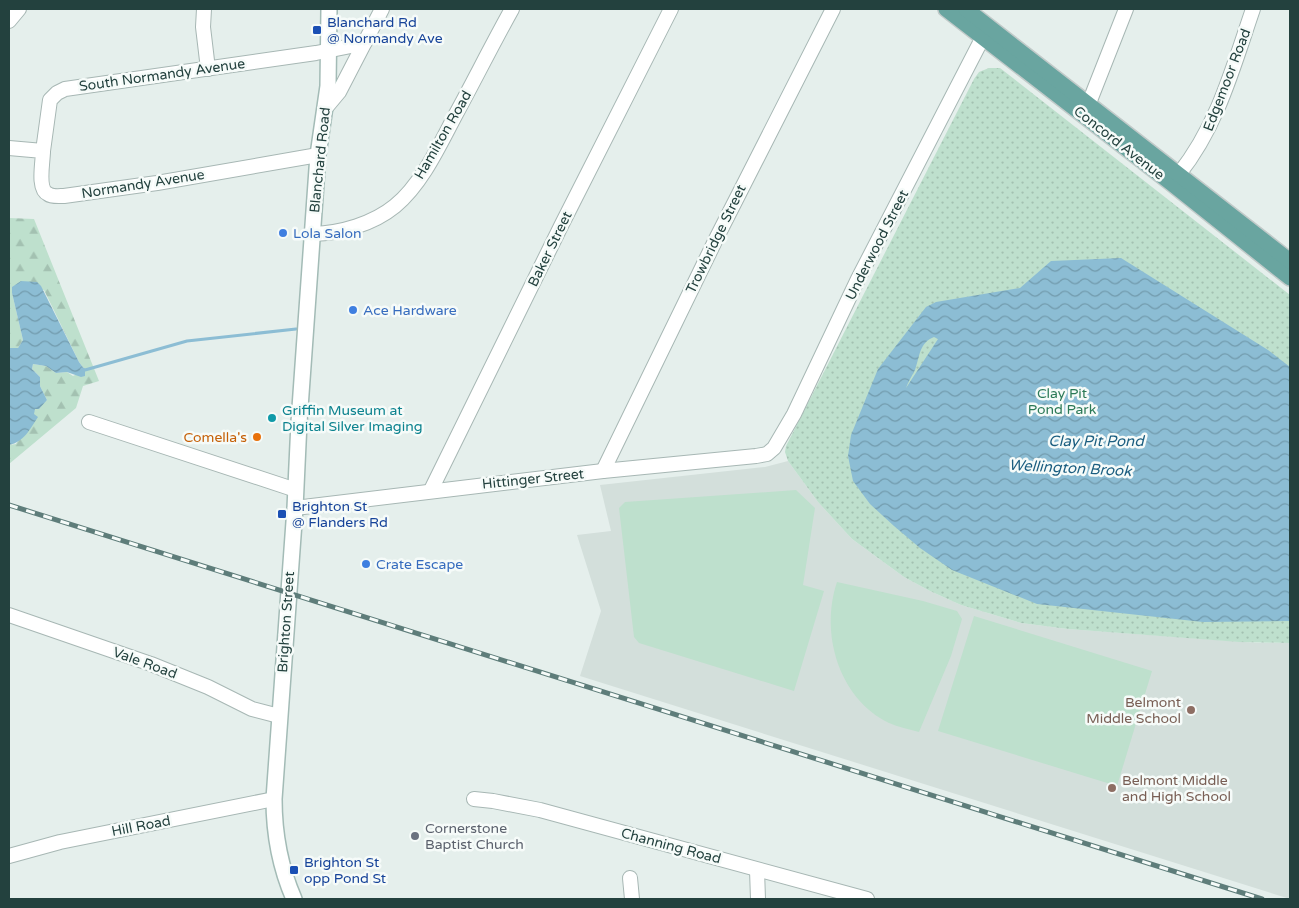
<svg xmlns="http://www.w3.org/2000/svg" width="1299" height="908" font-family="'Varela Round',sans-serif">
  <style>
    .built { fill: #d3dfdb }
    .grass { fill: url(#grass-dots) }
    .forest { fill: url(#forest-firs) }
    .pitch { fill: #bee0cd }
    .water { fill: url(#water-waves); fill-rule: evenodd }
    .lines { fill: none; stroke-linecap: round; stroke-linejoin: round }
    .stream { stroke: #8cbdd4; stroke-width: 3 }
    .street-casing { stroke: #a7b7b4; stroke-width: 16 }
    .secondary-casing { stroke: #a3bbb6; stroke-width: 18 }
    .primary-casing { stroke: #c1cac9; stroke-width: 18 }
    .street { stroke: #fff; stroke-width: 14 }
    .secondary { stroke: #fff; stroke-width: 15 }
    .primary { stroke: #69a5a0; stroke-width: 15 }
    .rail-casing { stroke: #5e7d7a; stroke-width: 5 }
    .rail { stroke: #f6fbf9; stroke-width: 3; stroke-dasharray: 9; stroke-linecap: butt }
    .transit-dot { fill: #1a4fb4; stroke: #f6fbf9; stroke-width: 2 }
    .shop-dot { fill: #3f7fe0; stroke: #f6fbf9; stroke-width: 2 }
    .culture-dot { fill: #0f9aa8; stroke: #f6fbf9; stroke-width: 2 }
    .food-dot { fill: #e8710a; stroke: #f6fbf9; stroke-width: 2 }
    .education-dot { fill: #8d6e63; stroke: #f6fbf9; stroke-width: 2 }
    .worship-dot { fill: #6b7280; stroke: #f6fbf9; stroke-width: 2 }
    .labels { text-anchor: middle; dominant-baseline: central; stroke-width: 5; stroke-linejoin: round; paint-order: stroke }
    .transit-label { font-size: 14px; fill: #164399; stroke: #f6fbf9; text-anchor: start }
    .street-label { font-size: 14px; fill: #23413e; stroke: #f6fbf9 }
    .shop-label { font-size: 14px; fill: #366cbe; stroke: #f6fbf9; text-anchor: start }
    .park-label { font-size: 14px; fill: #2c7a57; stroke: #f6fbf9 }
    .culture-label { font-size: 14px; fill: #0d838f; stroke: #f6fbf9; text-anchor: start }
    .food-label { font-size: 14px; fill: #c56008; stroke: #f6fbf9; text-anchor: end }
    .education-label { font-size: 14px; fill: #785e54; stroke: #f6fbf9; text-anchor: end }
    .worship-label { font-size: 14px; fill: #5b616d; stroke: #f6fbf9; text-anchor: start }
    .water-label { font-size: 15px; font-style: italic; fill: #1b5e80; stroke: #f6fbf9 }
  </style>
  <defs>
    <pattern id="grass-dots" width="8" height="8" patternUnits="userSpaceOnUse" patternTransform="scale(1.25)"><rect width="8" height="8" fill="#bee0cd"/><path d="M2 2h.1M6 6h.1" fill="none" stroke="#a3c1b1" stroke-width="1.8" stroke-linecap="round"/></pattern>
    <pattern id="forest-firs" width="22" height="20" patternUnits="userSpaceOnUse" patternTransform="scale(1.25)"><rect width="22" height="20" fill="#bee0cd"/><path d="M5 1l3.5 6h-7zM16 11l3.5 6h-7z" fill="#a3c1b1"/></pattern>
    <pattern id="water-waves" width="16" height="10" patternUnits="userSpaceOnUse" patternTransform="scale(1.25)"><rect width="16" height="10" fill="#8cbdd4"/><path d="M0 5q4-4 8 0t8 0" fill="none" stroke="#729bad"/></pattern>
  </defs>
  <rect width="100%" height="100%" fill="#e5efec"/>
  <!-- built -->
  <path class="built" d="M788,461l30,41 34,37 52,38 26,14 31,14 60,18 47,6 190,14h32v256l-710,-223 21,-65 -24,-76 34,-4 -11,-46 165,-18z"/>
  <!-- grass -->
  <path class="grass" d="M989,68h11l290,227v348l-51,-1 -171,-13 -47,-6 -60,-18 -31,-14 -26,-14 -52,-38 -34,-37 -30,-41 -3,-9 1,-6 188,-367 5,-7z"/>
  <!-- forest -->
  <path class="forest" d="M9,218l25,1 65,162 -16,5 -7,22 -67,56v-19l7,-1 17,-30 2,-6 12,-8 -7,-14v-9l-8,-8 1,-5 13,2 10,7 11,-1 6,4 12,-6 -6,-8 -35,-72 -32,-3v6l11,47 -5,8h-9z"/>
  <!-- pitch -->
  <g class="pitch">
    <path d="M796,490l19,18 -12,77 21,6 -30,100 -155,-48 -5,-6 -15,-129 6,-6z"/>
    <path d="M837,582l86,19 34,10 5,8 -11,37 -32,76c-10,-3 -21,-5 -30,-9 -51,-25 -69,-91 -52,-141z"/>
    <path d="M974,616l178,55 -35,115 -179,-55z"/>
  </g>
  <!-- water -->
  <g class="water">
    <path d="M1121,258l147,92 22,17v254l-87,1 -166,-18 -85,-34 -32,-22 -26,-22 -24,-22 -17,-23 -5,-25 3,-21 27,-66 48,-62 10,-5 84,-14 31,-27zM934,337l4,2 -32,49c2,-6 6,-12 9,-18 5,-14 4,-27 19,-33z"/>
    <path d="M21,281l16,1 4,4 38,76 6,8v6l-4,1 -14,-5 -11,1 -10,-7 -13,-2 -1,5 8,8v9l7,14 -8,9h-4l-1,5 4,3c-8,12 -14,25 -29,28v-97h9l5,-8 -11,-47v-6z"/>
  </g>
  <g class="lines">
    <!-- stream -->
    <path class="stream" d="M82,369l3,1 102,-29 109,-12"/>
    <!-- street casing -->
    <g class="street-casing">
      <g id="street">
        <path d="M204,9l-1,18 5,42"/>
        <path d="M9,21l10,-12"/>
        <path d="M1089,103l37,-94"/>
        <path d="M324,110l15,-18 43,-83"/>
        <path d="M9,148l34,3c0,11 -6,38 5,43 4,3 11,2 16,2l93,-13 161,-28"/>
        <path d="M43,151l7,-51 7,-7 8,-4 251,-36 40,-8 9,-3"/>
        <path d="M1179,174c39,-49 54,-107 74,-165"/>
        <path d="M313,234c28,-1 60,-10 82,-28 27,-22 45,-62 61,-92 19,-35 37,-71 56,-105"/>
        <path d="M89,422l207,68"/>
        <path d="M603,471l114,-234 116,-228"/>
        <path d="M431,490l130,-264 110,-217"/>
        <path d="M295,508l308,-37 153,-15 11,-2 7,-6 20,-34 64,-135 125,-242"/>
        <path d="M9,615l142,49 57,23 44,22 27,7"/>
        <path d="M474,799l19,2 47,9 327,89"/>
        <path d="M9,856l51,-14 214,-43"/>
        <path d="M757,870l1,29"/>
        <path d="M630,878l2,21"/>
      </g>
    </g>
    <!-- secondary casing -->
    <g class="secondary-casing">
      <path id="secondary" d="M294,899c-14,-32 -20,-64 -20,-100l21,-291 4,-86 19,-267 10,-69 1,-77"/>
    </g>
    <!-- primary casing -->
    <g class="primary-casing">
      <g id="primary">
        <path d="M946,9l225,174 119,95"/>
        <path d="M966,9l324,252"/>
      </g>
    </g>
    <!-- street -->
    <use href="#street" class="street"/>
    <!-- secondary -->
    <use href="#secondary" class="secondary"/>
    <!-- primary -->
    <use href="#primary" class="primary"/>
    <!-- rail casing -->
    <g class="rail-casing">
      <path id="rail" d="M9,505l1253,394"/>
    </g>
    <!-- rail -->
    <use href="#rail" class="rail"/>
  </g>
  <!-- markers -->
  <g class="transit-dot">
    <rect x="312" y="25" width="10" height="10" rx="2.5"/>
    <rect x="277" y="509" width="10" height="10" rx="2.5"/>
    <rect x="289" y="865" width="10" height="10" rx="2.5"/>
  </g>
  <g class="shop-dot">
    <circle cx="283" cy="233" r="5"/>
    <circle cx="353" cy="310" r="5"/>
    <circle cx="366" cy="564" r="5"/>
  </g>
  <circle class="culture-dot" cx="272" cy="418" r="5"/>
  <circle class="food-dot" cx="257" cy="437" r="5"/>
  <g class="education-dot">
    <circle cx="1191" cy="710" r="5"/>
    <circle cx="1112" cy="788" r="5"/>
  </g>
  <circle class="worship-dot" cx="415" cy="836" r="5"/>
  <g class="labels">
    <!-- transit labels -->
    <g class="transit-label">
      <text x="327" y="22">Blanchard Rd<tspan x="327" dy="16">@ Normandy Ave</tspan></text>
      <text x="292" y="506">Brighton St<tspan x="292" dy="16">@ Flanders Rd</tspan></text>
      <text x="304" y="862">Brighton St<tspan x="304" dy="16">opp Pond St</tspan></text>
    </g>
    <!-- street labels -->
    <g class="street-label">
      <text transform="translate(162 75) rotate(-8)">South Normandy Avenue</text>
      <text transform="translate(1227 80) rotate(-69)">Edgemoor Road</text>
      <text transform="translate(443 135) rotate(-60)">Hamilton Road</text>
      <text transform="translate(1119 143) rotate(38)">Concord Avenue</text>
      <text transform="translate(320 160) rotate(-84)">Blanchard Road</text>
      <text transform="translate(143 184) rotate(-9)">Normandy Avenue</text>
      <text transform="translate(716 239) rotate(-64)">Trowbridge Street</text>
      <text transform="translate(877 245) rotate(-63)">Underwood Street</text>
      <text transform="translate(550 249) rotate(-64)">Baker Street</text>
      <text transform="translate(533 479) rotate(-6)">Hittinger Street</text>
      <text transform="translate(286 622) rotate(-86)">Brighton Street</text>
      <text transform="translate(145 663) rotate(20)">Vale Road</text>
      <text transform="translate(141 826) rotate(-11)">Hill Road</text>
      <text transform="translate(671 846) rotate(15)">Channing Road</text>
    </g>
    <!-- shop labels -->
    <g class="shop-label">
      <text x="293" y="233">Lola Salon</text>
      <text x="363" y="310">Ace Hardware</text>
      <text x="376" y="564">Crate Escape</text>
    </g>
    <!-- park labels -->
    <g class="park-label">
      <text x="1062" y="393">Clay Pit<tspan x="1062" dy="16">Pond Park</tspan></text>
    </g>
    <!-- culture labels -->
    <g class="culture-label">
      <text x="282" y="410">Griffin Museum at<tspan x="282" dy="16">Digital Silver Imaging</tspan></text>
    </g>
    <!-- food labels -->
    <g class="food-label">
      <text x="247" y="437">Comella's</text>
    </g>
    <!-- education labels -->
    <g class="education-label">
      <text x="1181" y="702">Belmont<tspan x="1181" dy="16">Middle School</tspan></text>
      <text x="1122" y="780" text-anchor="start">Belmont Middle<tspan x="1122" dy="16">and High School</tspan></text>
    </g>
    <!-- worship labels -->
    <g class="worship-label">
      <text x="425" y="828">Cornerstone<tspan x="425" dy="16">Baptist Church</tspan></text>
    </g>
    <!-- water labels -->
    <g class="water-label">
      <text x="1096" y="441">Clay Pit Pond</text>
      <text transform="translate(1070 468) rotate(3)">Wellington Brook</text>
    </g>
  </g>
  <!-- border -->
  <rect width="1299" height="908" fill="none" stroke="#23413e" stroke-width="20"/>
</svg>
